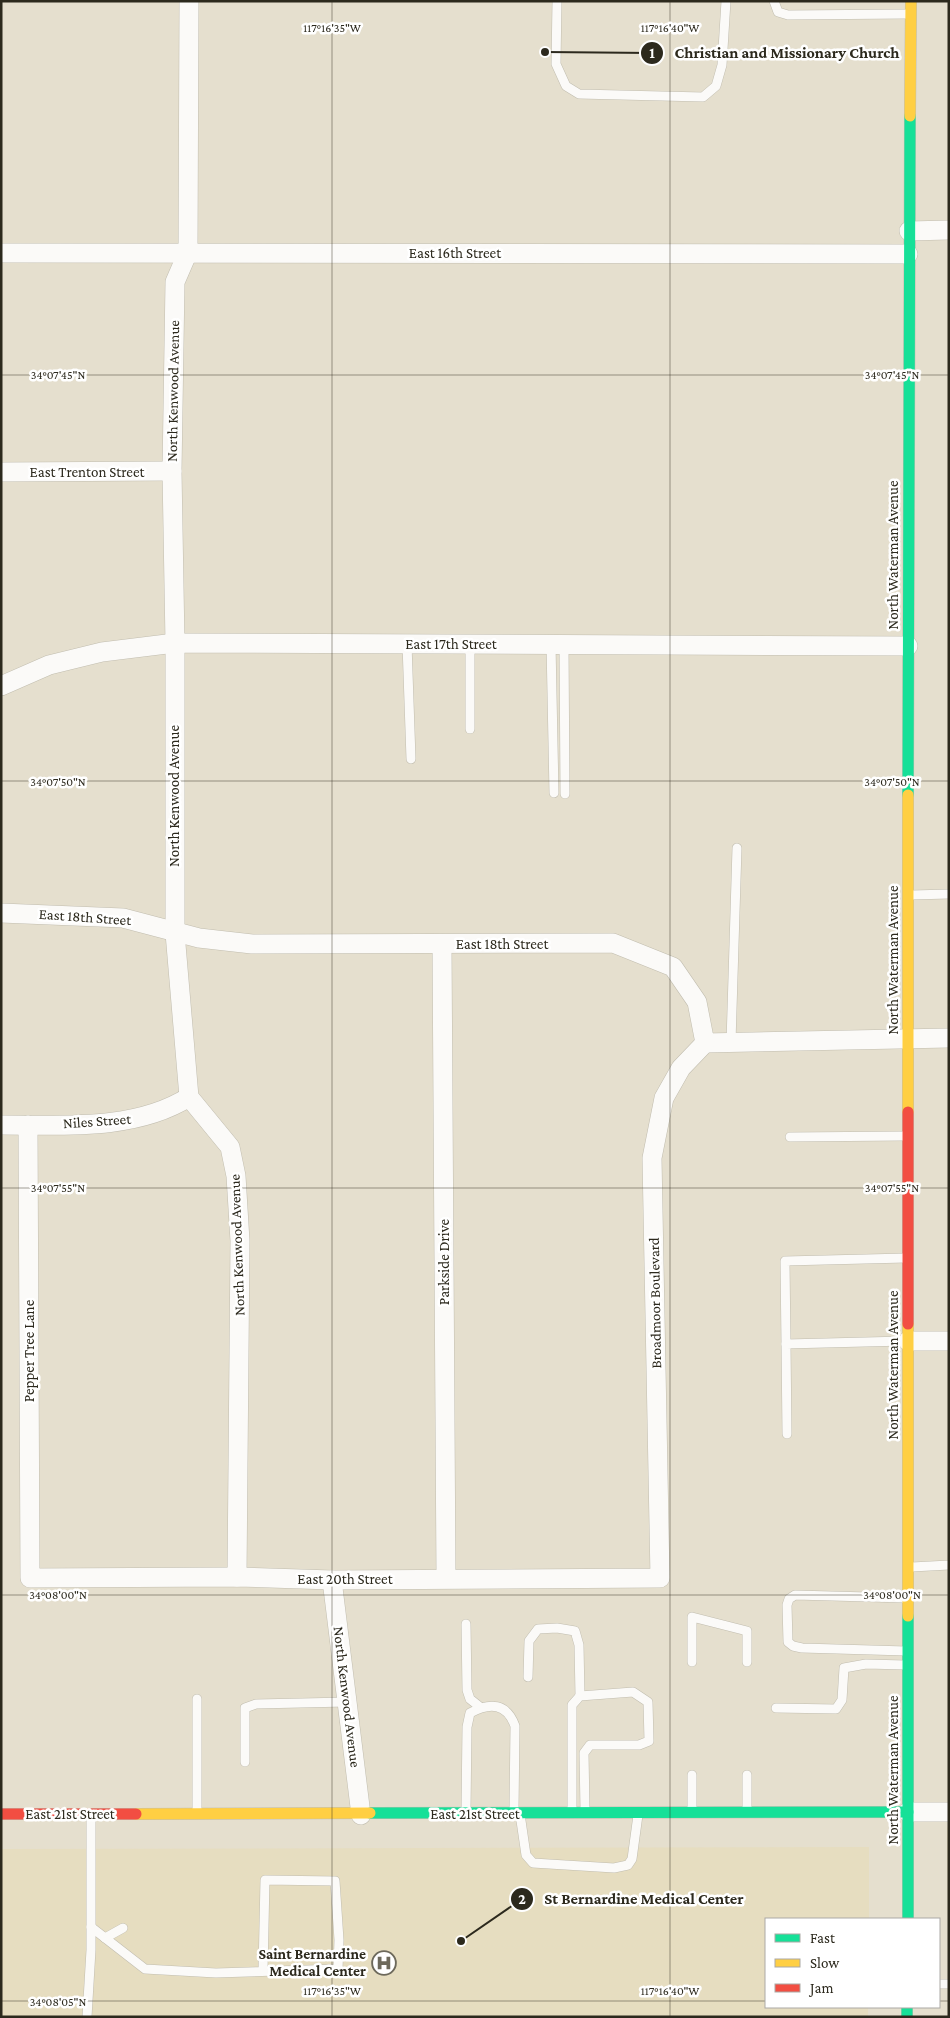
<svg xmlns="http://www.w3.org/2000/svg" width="950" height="2018" font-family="'Crimson Pro',serif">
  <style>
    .built { fill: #e6ddc0 }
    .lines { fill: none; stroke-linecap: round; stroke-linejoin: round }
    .lane-casing { stroke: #c1bdaf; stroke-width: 10 }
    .street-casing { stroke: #c1bdaf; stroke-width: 20 }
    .fast-casing { stroke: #c1bdaf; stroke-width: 12 }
    .slow-casing { stroke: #c1bdaf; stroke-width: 12 }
    .jam-casing { stroke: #c1bdaf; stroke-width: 12 }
    .lane { stroke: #fbfaf8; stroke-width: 9 }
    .street { stroke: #fbfaf8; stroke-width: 19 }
    .fast { stroke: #16e098; stroke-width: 11 }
    .slow { stroke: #ffcf43; stroke-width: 11 }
    .jam { stroke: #f24e42; stroke-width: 11 }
    .ticks { fill: none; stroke: #2c291d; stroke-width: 1; stroke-opacity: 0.45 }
    .labels { text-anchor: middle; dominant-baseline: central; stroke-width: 5; stroke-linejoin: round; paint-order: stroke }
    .street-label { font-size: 15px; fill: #2c291d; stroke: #fff }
    .poi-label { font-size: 15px; font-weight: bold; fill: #2c291d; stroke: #fff; text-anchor: end }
    .ticks-label { font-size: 12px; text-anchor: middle; fill: #2c291d; stroke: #fff; stroke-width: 5; stroke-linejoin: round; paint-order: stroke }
    .leader { fill: none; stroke: #2c291d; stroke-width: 2 }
    .callout-dot { fill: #2c291d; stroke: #fff; stroke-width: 2 }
    .mark-label { font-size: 15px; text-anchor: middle; font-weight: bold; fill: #fff }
    .callout-label { font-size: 16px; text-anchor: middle; font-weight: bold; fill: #2c291d; stroke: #fff; stroke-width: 5; stroke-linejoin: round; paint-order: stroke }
  </style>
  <rect width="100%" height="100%" fill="#e5dfce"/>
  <!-- built -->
  <g class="built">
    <path d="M949,1826v191l-2,-189z"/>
    <path d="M869,1847v72h-103v88h102v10h-867v-168z"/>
  </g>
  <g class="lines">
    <!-- lane casing -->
    <g class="lane-casing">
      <g id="lane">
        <path d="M557,1l-1,63 10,22 13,8 124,3 13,-11 6,-21 4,-64"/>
        <path d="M774,1l4,11 10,3 120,-1"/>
        <path d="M407,644l4,115"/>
        <path d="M470,644v85"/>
        <path d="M551,644l3,149"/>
        <path d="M564,644l1,150"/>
        <path d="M912,895l37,-1"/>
        <path d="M731,1042l6,-194"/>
        <path d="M790,1137l115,-1"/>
        <path d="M786,1344l-1,-83 121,-3"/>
        <path d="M787,1434l-1,-90 119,-3"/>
        <path d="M912,1567l37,-2"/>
        <path d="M905,1598l-110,-3 -6,4 -2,6 1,37 5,4 9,2 104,3"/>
        <path d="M466,1624l1,66 3,9 10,8"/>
        <path d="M692,1662v-45l55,14v31"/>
        <path d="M528,1677l1,-36 9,-12 19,-1 18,3 4,14 1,51"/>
        <path d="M197,1699v113"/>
        <path d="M776,1708l60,1 6,-9 2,-32 22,-4 39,1"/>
        <path d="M245,1762v-54l11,-4 91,-2"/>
        <path d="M692,1775v35"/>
        <path d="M747,1775v35"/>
        <path d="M466,1811l1,-84 3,-14c20,-11 37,-10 45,13l-1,84"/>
        <path d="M572,1811v-106l8,-9 53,-4 15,10 1,39 -10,4h-49l-6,8 1,57"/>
        <path d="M520,1814l6,41 7,8 81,5 14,-3 4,-6 6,-44"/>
        <path d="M91,1927l54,42 71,4 122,-4 1,-29 -4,-59 -70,-1 -2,91"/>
        <path d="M105,1938l18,-10"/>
        <path d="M939,1984h10"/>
        <path d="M87,2017l4,-67v-133"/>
      </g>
    </g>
    <!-- street casing -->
    <g class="street-casing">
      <g id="street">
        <path d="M189,1l-1,251 -13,30 -3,189 3,172v290l14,164 41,50 6,29 4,65 -3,336"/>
        <path d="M909,231l40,-1"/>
        <path d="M1,253l907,1"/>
        <path d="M1,472l171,-1"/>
        <path d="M1,686l48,-21 53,-13 73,-9 733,3"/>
        <path d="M1,913l122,5 76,20 53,6 361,-1 60,24 24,35 8,41 244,-5"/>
        <path d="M442,945l4,633"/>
        <path d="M1,1125c61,0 134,6 188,-28"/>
        <path d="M28,1125l2,453 207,-1 95,3 328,-2 -8,-420 12,-60 17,-30 24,-25"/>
        <path d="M908,1341h41"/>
        <path d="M332,1580l29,235"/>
        <path d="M908,1812h41"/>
      </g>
    </g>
    <!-- fast casing -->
    <g class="fast-casing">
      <g id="fast">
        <path d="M908,795l2,-679"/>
        <path d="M908,1616v303"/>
        <path d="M370,1813l538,-1"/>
        <path d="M907,2007v10"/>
      </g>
    </g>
    <!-- slow casing -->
    <g class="slow-casing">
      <g id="slow">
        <path d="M910,116l1,-115"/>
        <path d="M908,795v317"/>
        <path d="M908,1324v292"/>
        <path d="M136,1814l234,-1"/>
      </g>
    </g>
    <!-- jam casing -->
    <g class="jam-casing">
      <g id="jam">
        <path d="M908,1112v212"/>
        <path d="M1,1814h135"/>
      </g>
    </g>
    <!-- lane -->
    <use href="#lane" class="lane"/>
    <!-- street -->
    <use href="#street" class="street"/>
    <!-- fast -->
    <use href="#fast" class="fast"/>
    <!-- slow -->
    <use href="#slow" class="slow"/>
    <!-- jam -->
    <use href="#jam" class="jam"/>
  </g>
  <!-- ticks -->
  <path class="ticks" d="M332,1v2016M670,1v2016M1,375h948M1,781h948M1,1188h948M1,1595h948M1,2001h765M939,2001h10"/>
  <!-- icons -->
  <defs>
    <g id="hospital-ring" transform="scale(1.25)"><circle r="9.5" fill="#fff" stroke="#6d695b" stroke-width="1.5"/><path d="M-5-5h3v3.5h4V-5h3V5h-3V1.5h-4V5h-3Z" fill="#6d695b"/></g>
  </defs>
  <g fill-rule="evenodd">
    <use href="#hospital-ring" x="384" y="1963"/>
  </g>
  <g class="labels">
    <!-- street labels -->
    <g class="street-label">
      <text x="455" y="253">East 16th Street</text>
      <text transform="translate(173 391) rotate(-89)">North Kenwood Avenue</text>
      <text x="87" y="472">East Trenton Street</text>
      <text transform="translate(893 555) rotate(-90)">North Waterman Avenue</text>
      <text x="451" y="644">East 17th Street</text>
      <text transform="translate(174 796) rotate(-90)">North Kenwood Avenue</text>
      <text transform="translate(85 917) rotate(4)">East 18th Street</text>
      <text x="502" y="944">East 18th Street</text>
      <text transform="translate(893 960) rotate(-90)">North Waterman Avenue</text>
      <text transform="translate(97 1121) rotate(-4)">Niles Street</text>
      <text transform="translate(237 1245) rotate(-92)">North Kenwood Avenue</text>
      <text transform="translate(444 1262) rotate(-90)">Parkside Drive</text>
      <text transform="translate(655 1303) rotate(-91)">Broadmoor Boulevard</text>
      <text transform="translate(29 1351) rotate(-90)">Pepper Tree Lane</text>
      <text transform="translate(893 1365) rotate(-90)">North Waterman Avenue</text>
      <text x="345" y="1579">East 20th Street</text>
      <text transform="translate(347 1697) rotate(83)">North Kenwood Avenue</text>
      <text transform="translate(893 1770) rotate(-90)">North Waterman Avenue</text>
      <text x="70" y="1814">East 21st Street</text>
      <text x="475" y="1814">East 21st Street</text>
    </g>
    <!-- poi labels -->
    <g class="poi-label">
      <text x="366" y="1954">Saint Bernardine<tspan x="366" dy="17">Medical Center</tspan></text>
    </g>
  </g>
  <g class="ticks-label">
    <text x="332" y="32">117°16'35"W</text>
    <text x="670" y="32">117°16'40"W</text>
    <text x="892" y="379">34°07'45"N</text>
    <text x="58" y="379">34°07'45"N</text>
    <text x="58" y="786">34°07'50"N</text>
    <text x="892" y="786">34°07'50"N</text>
    <text x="892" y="1192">34°07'55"N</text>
    <text x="58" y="1192">34°07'55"N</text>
    <text x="892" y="1599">34°08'00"N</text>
    <text x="58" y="1599">34°08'00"N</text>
    <text x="332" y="1995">117°16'35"W</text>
    <text x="670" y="1995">117°16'40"W</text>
    <text x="58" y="2006">34°08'05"N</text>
  </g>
  <!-- callouts -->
  <path class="leader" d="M545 52L652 53M461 1941L522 1899"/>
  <g class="callout-dot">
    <circle cx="545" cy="52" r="5"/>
    <circle cx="461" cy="1941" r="5"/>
    <circle cx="652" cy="53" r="12"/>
    <circle cx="522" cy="1899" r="12"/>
  </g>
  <g class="mark-label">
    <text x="652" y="58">1</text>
    <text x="522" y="1904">2</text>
  </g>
  <g class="callout-label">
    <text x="787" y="58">Christian and Missionary Church</text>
    <text x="644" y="1904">St Bernardine Medical Center</text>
  </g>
  <!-- border -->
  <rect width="950" height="2018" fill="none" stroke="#2c291d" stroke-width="5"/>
  <!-- legend -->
  <rect x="765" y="1918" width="175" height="90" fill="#ffffff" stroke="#aba9a5"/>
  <rect x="775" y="1934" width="25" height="8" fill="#16e098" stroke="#aba9a5"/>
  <text x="810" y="1943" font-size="15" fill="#2c291d">Fast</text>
  <rect x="775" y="1959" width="25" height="8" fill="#ffcf43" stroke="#aba9a5"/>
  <text x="810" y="1968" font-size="15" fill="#2c291d">Slow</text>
  <rect x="775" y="1984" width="25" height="8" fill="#f24e42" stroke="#aba9a5"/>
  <text x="810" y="1993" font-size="15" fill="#2c291d">Jam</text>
</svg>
